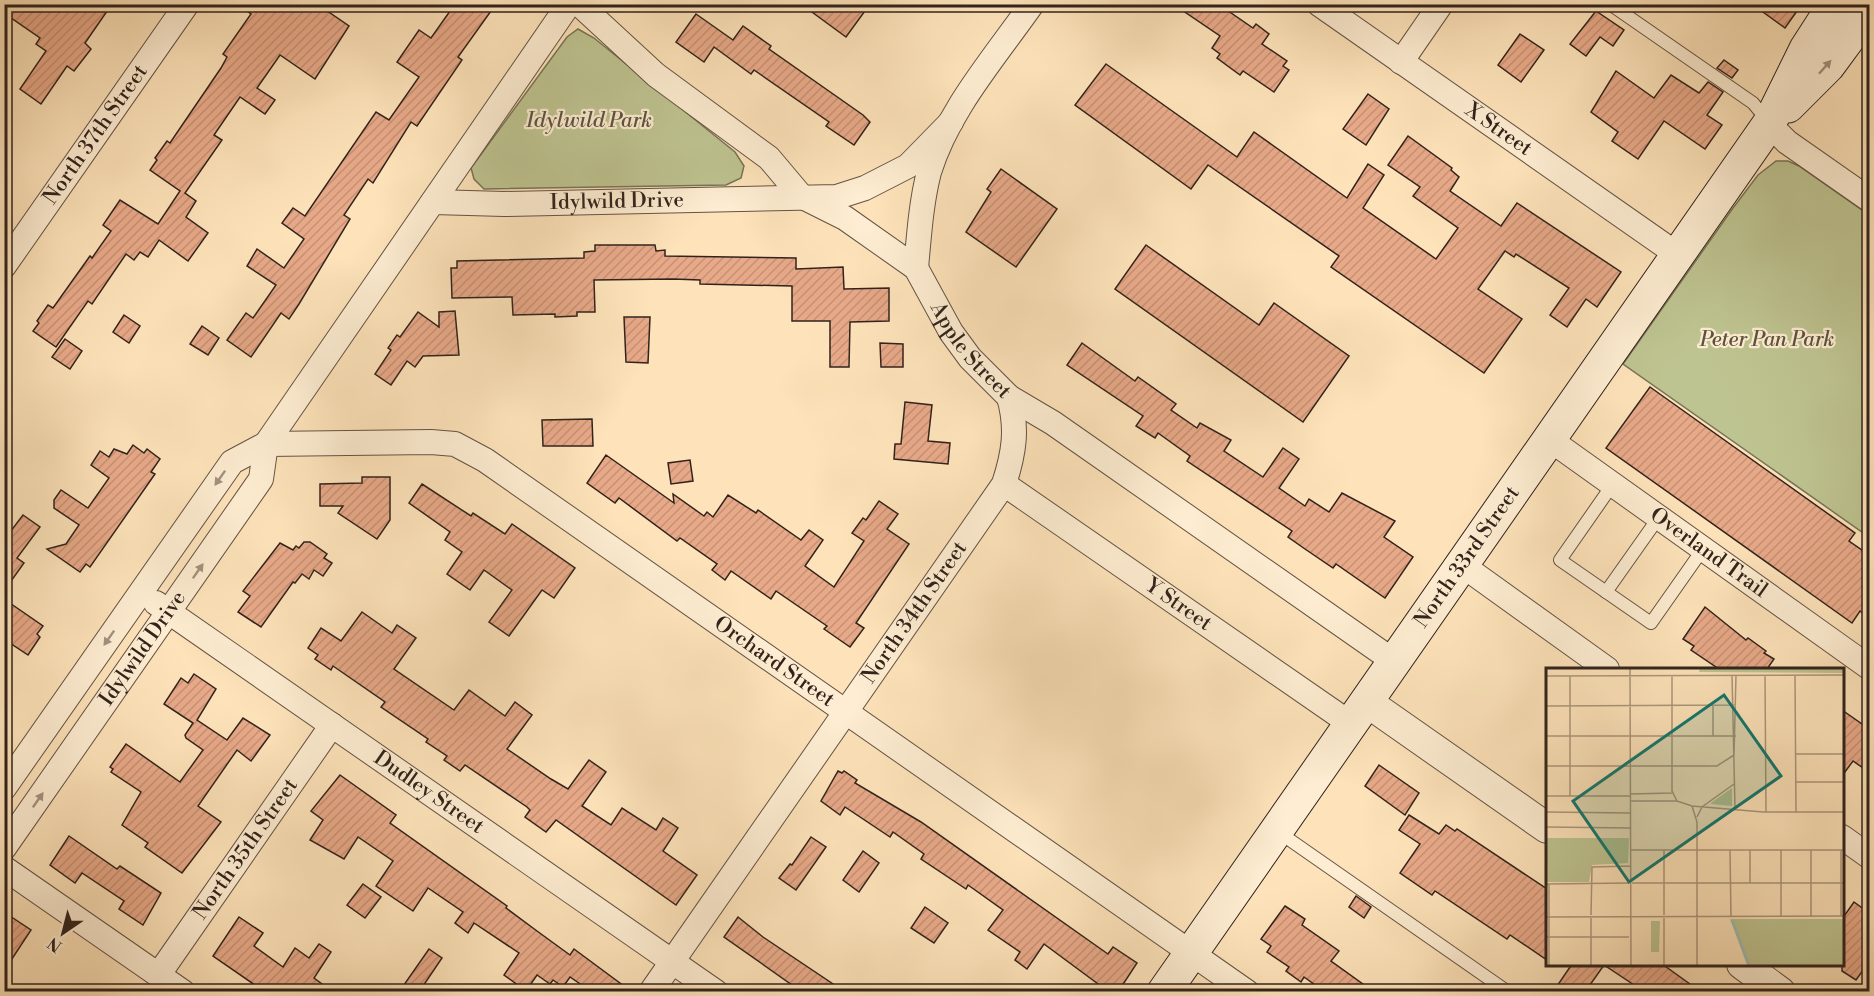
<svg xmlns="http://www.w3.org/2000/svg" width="1874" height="996" font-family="'Libre Bodoni',serif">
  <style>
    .park { fill: #bec491; stroke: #787456; stroke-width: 1.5 }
    .building { fill: url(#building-hatch); stroke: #31231c; stroke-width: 1.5 }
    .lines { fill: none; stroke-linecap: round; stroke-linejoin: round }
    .service-casing { stroke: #645344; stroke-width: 14 }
    .minor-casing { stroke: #645344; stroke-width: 26 }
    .tertiary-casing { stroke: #645344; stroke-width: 32 }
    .secondary-casing { stroke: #31231c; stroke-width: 35 }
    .service { stroke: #feedd2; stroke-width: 12 }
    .minor { stroke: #feedd2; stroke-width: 24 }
    .tertiary { stroke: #feedd2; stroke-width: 30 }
    .secondary { stroke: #feedd2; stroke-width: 33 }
    .oneway { fill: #a29280 }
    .labels { text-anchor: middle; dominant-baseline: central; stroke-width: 4.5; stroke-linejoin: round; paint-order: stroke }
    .park-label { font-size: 21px; font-style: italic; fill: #5b533f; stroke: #feedd2 }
    .street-label { font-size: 21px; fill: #31231c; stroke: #feedd2 }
    .inset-river { fill: none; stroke: #a0beb2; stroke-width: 3 }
    .inset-road { fill: none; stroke: #ac967b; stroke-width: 1.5 }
    .view { fill: #0f766e; fill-opacity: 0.15; stroke: #0f766e; stroke-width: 3 }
    .inset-edge { fill: none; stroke: #31231c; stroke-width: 3 }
  </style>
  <defs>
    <pattern id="building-hatch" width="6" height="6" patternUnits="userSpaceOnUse" patternTransform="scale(1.5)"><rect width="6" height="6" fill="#e8a988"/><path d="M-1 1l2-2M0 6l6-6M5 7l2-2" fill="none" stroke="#c79175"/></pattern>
  </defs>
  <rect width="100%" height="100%" fill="#fee3ba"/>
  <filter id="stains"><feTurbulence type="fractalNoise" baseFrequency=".00333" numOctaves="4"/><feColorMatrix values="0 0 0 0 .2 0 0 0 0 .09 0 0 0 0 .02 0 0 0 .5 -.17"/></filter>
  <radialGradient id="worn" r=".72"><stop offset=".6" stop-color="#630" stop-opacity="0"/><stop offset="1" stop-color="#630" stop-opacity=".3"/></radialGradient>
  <!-- park -->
  <g class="park">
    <path d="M578,29l16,9 141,114 9,14 -3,12 -15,7 -242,4 -10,-10 -3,-11 96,-131z"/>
    <path d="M1776,161h12l11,5 70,49v322l-246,-173 110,-156 25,-33z"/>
  </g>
  <!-- building -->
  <g class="building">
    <path d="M4,4h108l-27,39 6,6 -17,22 -7,-5 -26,38 -21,-15 26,-38 -10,-7 4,-6 -36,-25z"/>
    <path d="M237,4h80l32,22 -34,53 -35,-24 -23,33 18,12 -10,14 -25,-17 -26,38 8,5 -37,53 11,8 -10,16 22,16 -20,28 -29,-21 -11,17 -8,-5 -6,8 -8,-6 -34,50 -4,-3 -32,46 -23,-16 6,-8 -2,-2 11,-16 5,3 37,-52 2,2 19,-27 -8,-6 17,-25 38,24 22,-33 -30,-21 7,-10 -2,-2 12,-17 3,2 51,-75 6,-11 -4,-3 28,-40z"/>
    <path d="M455,4h41l-38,53 4,3 -45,66 -6,-4 -38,61 -5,-4 -24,36 6,4 -51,85 -10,15 -8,-6 -30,44 -24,-17 19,-27 7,5 23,-33 -29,-19 10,-17 27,19 20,-29 -22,-16 11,-15 12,8 71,-104 13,8 30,-43 -22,-15 22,-32 12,8z"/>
    <path d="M801,4h69l-24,33z"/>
    <path d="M1173,4h45l35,24 3,-4 13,10 -7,10 25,17 -4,5 6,4 -15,22 -31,-21 -3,4 -23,-17 3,-4 -8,-6 8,-12z"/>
    <path d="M1752,4h50l-17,24z"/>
    <path d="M1596,11l28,19 -11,16 -13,-9 -14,19 -16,-12z"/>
    <path d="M696,14l37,26 10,-14 28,20 -2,3 94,66 7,7 -16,23 -28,-19 3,-4 -75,-52 -3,4 -37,-27 -10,15 -28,-20z"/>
    <path d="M1520,34l24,16 -23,32 -23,-17z"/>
    <path d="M1724,60l14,10 -6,8 -15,-10z"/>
    <path d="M1106,64l131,93 17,-25 93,66 21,-34 16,11 -21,33 73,51 22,-31 -45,-32 7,-9 -32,-22 20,-29 44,32 -1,2 8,7 -9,14 51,35 16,-23 104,69 -24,35 -11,-8 -19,28 -17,-12 19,-27 -53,-34 -2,3 -9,-6 -27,38 44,30 -38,54 -153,-106 8,-11 -131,-91 -17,24 -116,-84z"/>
    <path d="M1616,71l38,27 17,-23 28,18 9,-11 15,10 -16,23 15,10 -17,24 -41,-28 -26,38 -26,-18 6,-9 -27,-20z"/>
    <path d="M1368,94l21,15 -23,36 -23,-16z"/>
    <path d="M1001,169l56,40 -41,58 -50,-35 25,-40 -4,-3z"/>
    <path d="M595,245h60l1,6 9,-1v6l131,2v11l47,-2 1,22 45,-1v33l-39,1 -1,45h-19v-46h-38v-35l-92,-2v-4l-27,-1 -79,1 1,32h-18v4l-22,1v-3l-42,1 -1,-18 -60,1 -1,-30h6v-7l127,-3v-6l11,-1z"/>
    <path d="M1146,245l113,80 15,-22 75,53 -46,66 -188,-133z"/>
    <path d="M455,311l4,44 -36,1 -8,11 -8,-6 -16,24 -16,-11 16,-24 -3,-2 9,-13 3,2 18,-25 21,15v-15z"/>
    <path d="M124,315l16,11 -11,17 -16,-11z"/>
    <path d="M624,317h26l-2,46 -22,-1z"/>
    <path d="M202,326l17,12 -11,17 -18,-11z"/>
    <path d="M65,339l17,12 -12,18 -18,-12z"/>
    <path d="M880,343l23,1v23h-22z"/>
    <path d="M1082,343l53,38 3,-4 38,27 -5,6 26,18 3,-5 31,17 -7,11 39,26 20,-29 16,11 -20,29 26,18 4,-7 20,13 13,-19 53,28 -11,16 29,20 -28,41 -49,-34 -3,4 -28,-19 -17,-12 4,-6 -105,-70 3,-5 -32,-23 -3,5 -19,-12 7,-10 -76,-51z"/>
    <path d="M1650,387l205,146 -6,8 20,14v63l-9,-7 -8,12 -246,-175z"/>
    <path d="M905,402l27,3 -4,36 22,2 -2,21 -54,-5 1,-15h6z"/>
    <path d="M592,419l1,27h-50l-1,-26z"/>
    <path d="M133,445l11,8 3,-4 13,10 -9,13 4,2 -65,93 -4,-3 -6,8 -33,-23 19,-5 13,-19 -25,-17v-8l7,-10 27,18 21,-30 -18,-13 9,-14 9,6 5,-8 13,5z"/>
    <path d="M606,455l68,48 -1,-9 31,22 3,-4 6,5 15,-22 28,18 2,-3 43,30 8,-10 14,10 -18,26 29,21 30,-46 -12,-8 11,-15 3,2 13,-19 19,13 -11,15 22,15 -53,79 8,5 -14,19 -26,-18 3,-3 -51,-35 -5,8 -40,-28 -6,9 -13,-10 5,-6 -37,-26 -3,3 -58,-43 -4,5 -28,-20z"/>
    <path d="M690,460l3,21 -22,3 -3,-21z"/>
    <path d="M362,477h28v43l-13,19 -39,-26 5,-7h-23v-22l42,-1z"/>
    <path d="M422,484l49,32 2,-3 32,21 7,-10 63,44 -21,30 -12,-8 -33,46 -20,-14 23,-32 -28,-20 -14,20 -23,-16 15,-22 -17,-12 5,-8 -41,-29z"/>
    <path d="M23,515l17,12 -23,31 7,5 -20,28v-51z"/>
    <path d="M304,542h6l17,12 -3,4 8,5 -9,13 -9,-6 -5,9 -7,-5 -7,9 -2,-1 -32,45 -23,-15 12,-16 -7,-5 37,-48 13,7 3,-4 3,2z"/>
    <path d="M4,599l39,27 -6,8 3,3 -12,18 -24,-16z"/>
    <path d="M1705,607l41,33 2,-2 18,13 -2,2 10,6 -7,10h-48l-28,-19 3,-4 -11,-7z"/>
    <path d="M362,612l30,21 5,-8 19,13 -22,31 60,41 15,-20 36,26 10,-14 17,13 -25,34 44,30 17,10 21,-29 17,12 -24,34 29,19 11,-17 34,22 7,-12 15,10 -15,23 34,24 -21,30 -120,-85 -10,12 -21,-15 5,-7 -3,-3 -62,-42 -5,6 -16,-11 3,-4 -21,-14 2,-3 -47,-32 4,-5 -52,-36 -2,4 -16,-11 3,-4 -10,-7 13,-20 20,13z"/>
    <path d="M194,674l22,15 -19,31 30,20 16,-22 27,17 -19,26 -14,-11 -39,56 23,16 -39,51 -37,-26 3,-4 -26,-18 19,-33 -30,-20 2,-3 -3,-2 16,-23 54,38 23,-32 -17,-12 -1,-3 8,-12 -29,-19 17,-26 7,5z"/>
    <path d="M1842,710l27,19v43l-16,-11 -11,15z"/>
    <path d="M1379,765l40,28 -14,22 -40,-29z"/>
    <path d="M838,771l4,2 2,-2 13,9 -2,3 66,39 187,132 5,-7 24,16 -19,29h-9l-65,-48 -17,25 -12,-9 5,-8 -32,-22 15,-20 -35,-25 -2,4 -45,-30 3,-5 -31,-22 -3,5 -45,-30 -5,8 -19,-14z"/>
    <path d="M340,775l56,40 -6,8 117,83 -1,2 31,23 33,24 4,-6 58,43h-40l-22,-15 -7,10 -10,-7 -3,4 -13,-9 -11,16 -22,-16 15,-22 -45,-30 -6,10 -13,-10 8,-11 -35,-24 -15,23 -37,-25 17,-25 -35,-24 -14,22 -34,-19 13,-20 -12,-9z"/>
    <path d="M1409,815l30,19 7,-9 9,6 2,-2 90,60v71l-37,-25 -3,4 -72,-48 -3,4 -32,-22 20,-29 -21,-14z"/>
    <path d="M69,836l48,33 3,-3 41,27 -18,32 -24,-16 5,-8 -42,-28 -7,10 -25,-18z"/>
    <path d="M811,837l15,10 -30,43 -17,-12 11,-14 2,1z"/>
    <path d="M863,851l16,12 -20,29 -16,-12z"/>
    <path d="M363,884l18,13 -16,21 -18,-13z"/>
    <path d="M1356,896l15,11 -7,11 -15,-11z"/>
    <path d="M1854,902l15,11v49l-13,18 -14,-9v-52z"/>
    <path d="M1285,906l20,13 -3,6 37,26 -8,10 43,31h-49l-21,-15 -3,5 -15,-11 3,-4 -22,-15 4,-6 -10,-7z"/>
    <path d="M925,907l23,16 -14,20 -23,-15z"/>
    <path d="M10,916l21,14 -27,41v-46z"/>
    <path d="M239,917l24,16 -9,13 29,21 12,-19 14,10 10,-14 12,8 -17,26 19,14h-68l-52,-36z"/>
    <path d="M738,917l25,20 82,55h-43l-78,-55z"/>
    <path d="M429,949l13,9 -23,34h-20z"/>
    <path d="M1572,964h90l39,28h-71l4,-7 -30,-20 -19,27h-32z"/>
  </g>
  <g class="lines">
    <!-- service casing -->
    <g class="service-casing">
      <g id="service">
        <path d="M1610,4l143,99 14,17"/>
        <path d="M1613,484l-53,76 91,63 52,-74"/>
        <path d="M1606,592l53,-75"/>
        <path d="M1277,831l231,161"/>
      </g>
    </g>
    <!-- minor casing -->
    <g class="minor-casing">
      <g id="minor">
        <path id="s1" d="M579,4l77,71 113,83 32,38 44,22 71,50 35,64 19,26 39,39 44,26 342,239"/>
        <path id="s2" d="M1319,4l359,251"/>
        <path d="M1401,62l40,-58"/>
        <path d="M1769,124l18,18 83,58"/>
        <path id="s3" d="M433,202l71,2 333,-7 28,-9 43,-22 43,-44"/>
        <path id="s4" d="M4,266l183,-262"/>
        <path d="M916,268c3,-32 5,-65 13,-96 19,-62 66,-115 103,-168"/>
        <path id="s5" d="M1549,439l321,229"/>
        <path id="s6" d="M1004,484l347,240"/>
        <path d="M1462,565l145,104"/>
        <path id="s7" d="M156,603l560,389"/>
        <path id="s8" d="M4,788l228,-326 34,-18 165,-2 24,2 30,16 762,532"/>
        <path d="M1842,837l28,20"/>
        <path id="s9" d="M4,848l257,-369 5,-35 303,-440"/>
        <path d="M4,868l179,124"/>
        <path id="s10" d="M159,974l173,-249"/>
        <path id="s11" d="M651,992l353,-508c10,-31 14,-55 5,-87"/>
      </g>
    </g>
    <!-- tertiary casing -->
    <g class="tertiary-casing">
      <g id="tertiary">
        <path d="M1367,702l180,126"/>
        <path d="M1742,964l38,28"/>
      </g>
    </g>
    <!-- secondary casing -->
    <g class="secondary-casing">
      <g id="secondary">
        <path d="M1788,106l40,-40 42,-57"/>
        <path id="s12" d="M1164,992l605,-868 37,-75 29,-45"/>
      </g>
    </g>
    <!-- service -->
    <use href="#service" class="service"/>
    <!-- minor -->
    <use href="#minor" class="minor"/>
    <!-- tertiary -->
    <use href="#tertiary" class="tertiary"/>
    <!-- secondary -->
    <use href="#secondary" class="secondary"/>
  </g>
  <!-- one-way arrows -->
  <defs><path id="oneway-solid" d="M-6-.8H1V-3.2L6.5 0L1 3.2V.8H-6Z" transform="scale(1.5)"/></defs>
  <g class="oneway">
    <use href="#oneway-solid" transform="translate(1825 67) rotate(-48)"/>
    <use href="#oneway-solid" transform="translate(220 478) rotate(125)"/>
    <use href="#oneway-solid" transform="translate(198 571) rotate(-55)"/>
    <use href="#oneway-solid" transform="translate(109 638) rotate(125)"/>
    <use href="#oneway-solid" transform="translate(38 800) rotate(-55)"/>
  </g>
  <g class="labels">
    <!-- park labels -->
    <g class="park-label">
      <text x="589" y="121">Idylwild Park</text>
      <text x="1767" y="340">Peter Pan Park</text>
    </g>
    <!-- street labels -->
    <g class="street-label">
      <text stroke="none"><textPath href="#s2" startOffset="219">X Street</textPath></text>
      <text stroke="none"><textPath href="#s4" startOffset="160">North 37th Street</textPath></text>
      <text stroke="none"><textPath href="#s3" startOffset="184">Idylwild Drive</textPath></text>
      <text stroke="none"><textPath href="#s1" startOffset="530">Apple Street</textPath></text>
      <text stroke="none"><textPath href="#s5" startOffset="196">Overland Trail</textPath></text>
      <text stroke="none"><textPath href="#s12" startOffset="530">North 33rd Street</textPath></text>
      <text stroke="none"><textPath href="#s6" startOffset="212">Y Street</textPath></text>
      <text stroke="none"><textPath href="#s11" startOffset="462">North 34th Street</textPath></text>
      <text stroke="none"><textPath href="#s9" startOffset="243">Idylwild Drive</textPath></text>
      <text stroke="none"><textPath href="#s8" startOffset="1012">Orchard Street</textPath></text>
      <text stroke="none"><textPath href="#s7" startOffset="332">Dudley Street</textPath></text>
      <text stroke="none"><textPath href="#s10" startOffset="152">North 35th Street</textPath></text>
    </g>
  </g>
  <!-- overview -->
  <g transform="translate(1546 668)">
    <rect width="298" height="298" fill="#fee3ba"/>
    <path d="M184,251h114v47h-95z" fill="#bec491"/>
    <path d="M154,0h145l-1,5 -145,-1zM186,120v18l-21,-2v-1zM0,170h83l-1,25 -36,2 -3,17h-43zM105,253h9l-1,31h-8z" fill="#bec491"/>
    <path class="inset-river" d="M186,252l17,46"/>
    <path class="inset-road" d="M84,0l1,298M186,7l3,133M219,7l1,137M249,7l1,137M0,8l299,-1M24,8v120M126,8v115l5,10M0,38l190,-1M167,38v30M0,68h190M249,86h50M188,87l2,-80M0,98h171l17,-11M250,114h49M84,126l42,-1M0,128h84M84,133h47l15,5 71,6h82M146,138l5,16v144M0,144l84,1M151,149l5,-10 32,-23M0,159l84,1M85,182h214M184,182l1,67M204,182v33M235,182v66M265,182v66M86,215h213M0,216l83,-1M3,216v82M45,247l1,-48 39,-1M118,247v-65M295,248v-66M0,249l299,-1M118,250v48M0,269h83M45,298v-48"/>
    <path class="view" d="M178,27l57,81 -152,106 -56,-81z"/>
    <rect width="298" height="298" class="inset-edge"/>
  </g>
  <!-- margin -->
  <rect width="1874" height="996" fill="none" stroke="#fee3ba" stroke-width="24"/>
  <rect x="6" y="6" width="1862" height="984" fill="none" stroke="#31231c" stroke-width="3"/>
  <rect x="12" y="12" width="1850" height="972" fill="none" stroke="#31231c" stroke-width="1.5"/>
  <!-- north arrow -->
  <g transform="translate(63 933) rotate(215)" stroke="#feedd2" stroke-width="4.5" paint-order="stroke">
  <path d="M0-4.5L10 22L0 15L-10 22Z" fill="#31231c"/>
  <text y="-9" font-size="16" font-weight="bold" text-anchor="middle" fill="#31231c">N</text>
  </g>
  <rect width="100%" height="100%" filter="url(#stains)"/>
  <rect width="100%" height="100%" fill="url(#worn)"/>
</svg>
